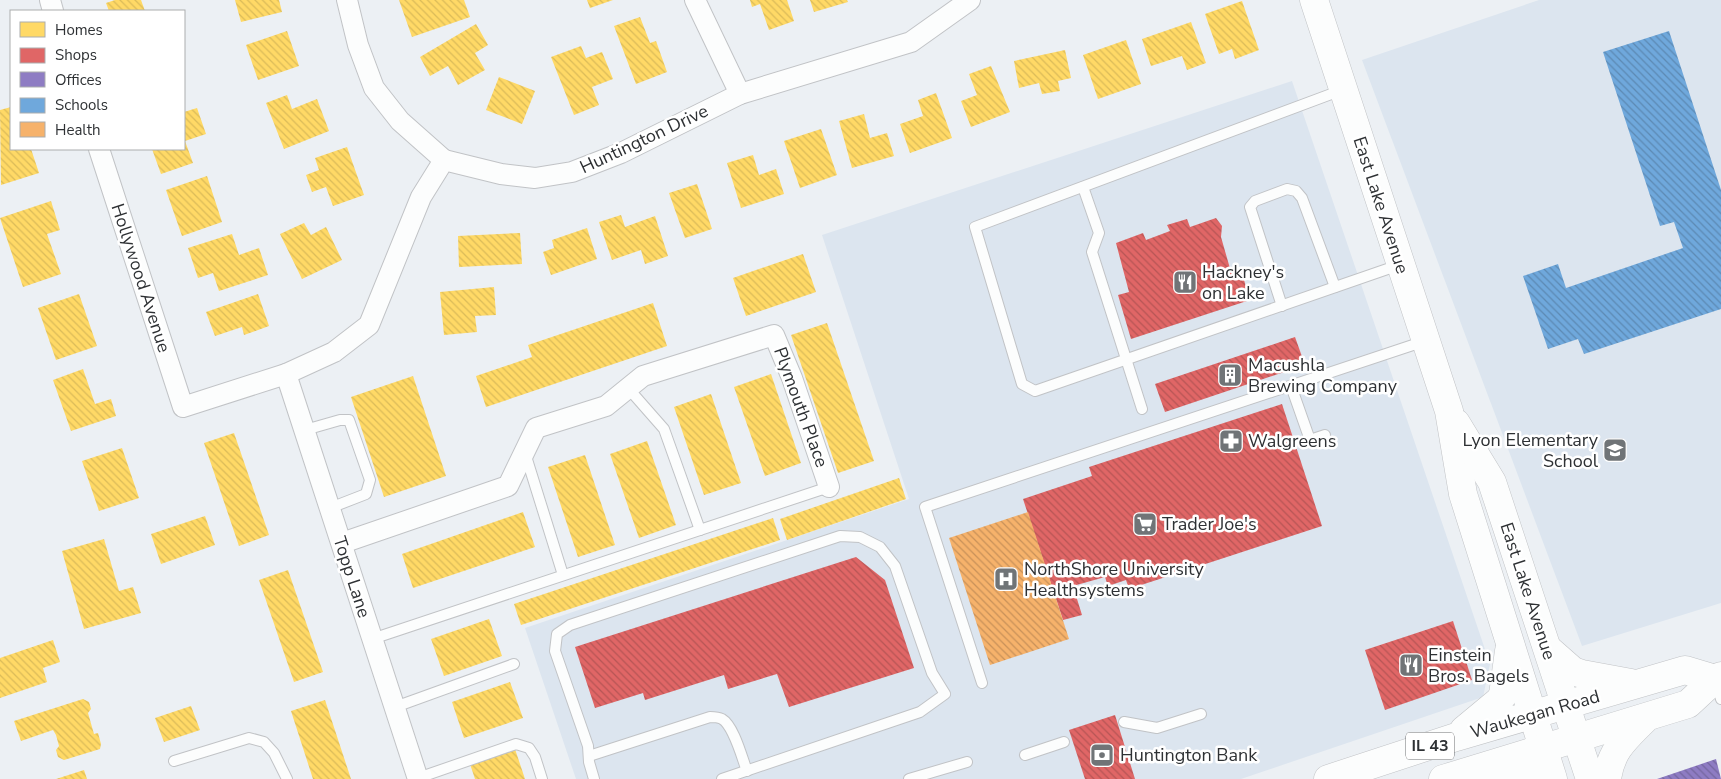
<svg xmlns="http://www.w3.org/2000/svg" width="1721" height="779" font-family="'Nunito Sans',sans-serif">
  <style>
    .built { fill: #dce5ef }
    .homes { fill: url(#homes-back-hatch) }
    .shops { fill: url(#shops-back-hatch) }
    .offices { fill: url(#offices-back-hatch) }
    .schools { fill: url(#schools-back-hatch) }
    .health { fill: url(#health-back-hatch) }
    .lines { fill: none; stroke-linecap: round; stroke-linejoin: round }
    .lane-casing { stroke: #c1c3c6; stroke-width: 12 }
    .street-casing { stroke: #c1c3c6; stroke-width: 22 }
    .primary-casing { stroke: #c1c3c6; stroke-width: 29 }
    .lane { stroke: #fcfdfd; stroke-width: 10 }
    .street { stroke: #fcfdfd; stroke-width: 20 }
    .primary { stroke: #fcfdfd; stroke-width: 28 }
    .labels { text-anchor: middle; dominant-baseline: central; stroke-width: 5; stroke-linejoin: round; paint-order: stroke }
    .shield { fill: #fff; stroke: #6d6f71; stroke-width: 1 }
    .shield-label { font-size: 16px; font-weight: bold; fill: #2e3134 }
    .street-label { font-size: 18px; fill: #2e3134; stroke: #fff }
    .poi-label { font-size: 18px; fill: #2e3134; stroke: #fff; text-anchor: start }
  </style>
  <defs>
    <pattern id="homes-back-hatch" width="6" height="6" patternUnits="userSpaceOnUse" patternTransform="scale(1.25)"><rect width="6" height="6" fill="#ffd966"/><path d="M-1 5l2 2M0 0l6 6M5-1l2 2" fill="none" stroke="#dbbb59"/></pattern>
    <pattern id="shops-back-hatch" width="6" height="6" patternUnits="userSpaceOnUse" patternTransform="scale(1.25)"><rect width="6" height="6" fill="#e06666"/><path d="M-1 5l2 2M0 0l6 6M5-1l2 2" fill="none" stroke="#b65555"/></pattern>
    <pattern id="offices-back-hatch" width="6" height="6" patternUnits="userSpaceOnUse" patternTransform="scale(1.25)"><rect width="6" height="6" fill="#8e7cc3"/><path d="M-1 5l2 2M0 0l6 6M5-1l2 2" fill="none" stroke="#74669f"/></pattern>
    <pattern id="schools-back-hatch" width="6" height="6" patternUnits="userSpaceOnUse" patternTransform="scale(1.25)"><rect width="6" height="6" fill="#6fa8dc"/><path d="M-1 5l2 2M0 0l6 6M5-1l2 2" fill="none" stroke="#5c89b3"/></pattern>
    <pattern id="health-back-hatch" width="6" height="6" patternUnits="userSpaceOnUse" patternTransform="scale(1.25)"><rect width="6" height="6" fill="#f6b26b"/><path d="M-1 5l2 2M0 0l6 6M5-1l2 2" fill="none" stroke="#c89159"/></pattern>
  </defs>
  <rect width="100%" height="100%" fill="#ecf0f4"/>
  <!-- built -->
  <g class="built">
    <path d="M1539,0h182v603l-139,43 -220,-586z"/>
    <path d="M1292,81l198,583 -7,33 -242,82h-665l-51,-151 384,-129 -87,-264z"/>
  </g>
  <!-- homes -->
  <g class="homes">
    <path d="M115,0h26l4,11h-36l-3,-8z"/>
    <path d="M235,0h44l3,12 -41,10z"/>
    <path d="M399,0h65l6,17 -58,20z"/>
    <path d="M587,0h26l-23,8z"/>
    <path d="M750,0h37l7,21 -25,9 -9,-26 -8,3z"/>
    <path d="M810,0h37l1,2 -34,10z"/>
    <path d="M1242,1l17,49 -24,9 -3,-10 -13,5 -14,-40z"/>
    <path d="M640,17l10,26 6,-2 11,31 -31,12 -22,-58z"/>
    <path d="M1191,22l15,41 -19,7 -5,-14 -31,10 -9,-27z"/>
    <path d="M476,24l12,21 -13,8 10,17 -27,15 -10,-19 -18,10 -10,-19z"/>
    <path d="M287,31l12,35 -41,14 -12,-35z"/>
    <path d="M1126,40l15,44 -43,15 -15,-44z"/>
    <path d="M581,46l5,12 16,-6 11,27 -21,8 7,18 -25,10 -23,-58z"/>
    <path d="M1065,50l6,28 -13,3 2,10 -18,3 -3,-11 -20,5 -5,-27z"/>
    <path d="M991,66l19,46 -39,15 -10,-26 16,-6 -8,-21z"/>
    <path d="M499,77l36,14 -13,33 -36,-14z"/>
    <path d="M936,93l16,45 -42,15 -10,-29 23,-8 -5,-16z"/>
    <path d="M287,95l5,14 25,-10 12,32 -45,18 -18,-46z"/>
    <path d="M11,107v42h20l8,24 -38,12 -1,-75z"/>
    <path d="M197,108l9,26 -21,7 8,22 -32,11 -9,-25h32v-37z"/>
    <path d="M864,114l6,24 17,-5 7,23 -42,12 -13,-47z"/>
    <path d="M821,129l16,46 -37,13 -16,-47z"/>
    <path d="M347,147l17,48 -31,11 -7,-19 -14,5 -6,-17 13,-5 -4,-12z"/>
    <path d="M753,155l6,20 17,-6 8,25 -43,14 -14,-45z"/>
    <path d="M207,176l15,46 -40,14 -16,-46z"/>
    <path d="M697,184l15,45 -27,9 -16,-45z"/>
    <path d="M51,201l9,29 -13,4 14,40 -38,13 -23,-69z"/>
    <path d="M621,215l4,12 30,-11 13,40 -23,8 -4,-14 -29,10 -13,-38z"/>
    <path d="M304,223l7,12 15,-8 16,33 -40,19 -22,-45z"/>
    <path d="M587,228l10,31 -46,16 -8,-23 11,-4 -2,-8z"/>
    <path d="M520,233l2,31 -63,3 -1,-31z"/>
    <path d="M232,234l7,21 20,-7 9,27 -49,16 -6,-18 -15,5 -10,-30z"/>
    <path d="M803,254l13,38 -70,24 -13,-38z"/>
    <path d="M494,287l2,28 -21,1 2,16 -33,3 -4,-43z"/>
    <path d="M79,294l18,52 -41,14 -18,-52z"/>
    <path d="M258,294l11,32 -25,9 -2,-8 -27,9 -9,-24z"/>
    <path d="M653,303l14,43 -181,61 -10,-31 56,-19 -4,-12z"/>
    <path d="M827,323l47,138 -36,12 -47,-138z"/>
    <path d="M83,369l12,35 16,-5 5,17 -45,15 -18,-51z"/>
    <path d="M771,374l30,89 -36,13 -31,-89z"/>
    <path d="M413,376l33,100 -62,21 -33,-100z"/>
    <path d="M711,394l30,89 -37,12 -30,-88z"/>
    <path d="M234,433l35,102 -30,11 -35,-103z"/>
    <path d="M647,441l29,84 -37,13 -29,-84z"/>
    <path d="M122,448l17,50 -40,13 -17,-50z"/>
    <path d="M585,455l30,90 -37,12 -30,-90z"/>
    <path d="M899,478l7,21 -119,41 -7,-21z"/>
    <path d="M523,512l12,35 -122,41 -11,-34z"/>
    <path d="M205,516l10,29 -54,19 -10,-30z"/>
    <path d="M773,518l7,22 -259,85 -7,-21z"/>
    <path d="M104,539l15,52 14,-4 8,26 -57,16 -22,-78z"/>
    <path d="M288,570l35,102 -29,10 -35,-102z"/>
    <path d="M489,619l13,37 -58,20 -13,-37z"/>
    <path d="M53,640l7,22 -17,6 4,14 -47,16v-40z"/>
    <path d="M510,682l13,36 -59,20 -12,-36z"/>
    <path d="M83,699l6,3 2,7 -3,4 6,21 4,-1 3,11 -1,5 -36,11 -6,-3 -2,-7 3,-4 -3,-11 -3,-5 -32,11 -7,-20z"/>
    <path d="M325,700l26,79h-38l-22,-68z"/>
    <path d="M191,706l9,24 -36,12 -9,-24z"/>
    <path d="M515,749l10,30h-50l-5,-15z"/>
    <path d="M84,770l3,9h-31z"/>
  </g>
  <!-- shops -->
  <g class="shops">
    <path d="M1216,218l6,8 -1,11 10,35 10,-2 9,30 -119,39 -13,-44 11,-3 -13,-49 27,-10 3,7 24,-9 -3,-6 20,-6 3,8z"/>
    <path d="M1295,337l10,28 -140,47 -10,-28z"/>
    <path d="M1282,404l40,122 -193,63 -3,-9 -18,6 -3,-9 -32,9 9,29 -19,5 -40,-121 69,-23 -3,-9z"/>
    <path d="M856,557l29,23 29,88 -125,39 -12,-33 -49,15 -4,-14 -79,25 -2,-7 -48,15 -20,-61z"/>
    <path d="M1453,621l19,59 -87,30 -20,-60z"/>
    <path d="M1115,715l20,64h-50l-16,-49z"/>
  </g>
  <!-- offices -->
  <path class="offices" d="M1716,759l5,20h-64z"/>
  <!-- schools -->
  <path class="schools" d="M1669,31l52,159v119l-137,45 -6,-15 -30,10 -25,-73 35,-12 8,24 117,-40 -9,-26 -14,4 -57,-174z"/>
  <!-- health -->
  <path class="health" d="M1028,512l41,127 -79,26 -41,-127z"/>
  <g class="lines">
    <!-- lane casing -->
    <g class="lane-casing">
      <g id="lane">
        <path d="M1342,90l-367,137 47,157 13,7 364,-126"/>
        <path d="M1083,187l16,46 -7,19 50,157"/>
        <path d="M1282,306l-32,-99 5,-6 32,-12 9,2 6,7 33,89"/>
        <path d="M1291,386l19,54 15,-5"/>
        <path d="M628,388l36,41 36,101"/>
        <path d="M305,430l35,-10h9l21,60 -4,14 -36,14"/>
        <path d="M525,453l38,122"/>
        <path d="M372,639l457,-152"/>
        <path d="M1716,682l5,17"/>
        <path d="M982,683l-57,-176 500,-166"/>
        <path d="M395,707l119,-43"/>
        <path d="M1124,722l33,6 44,-14"/>
        <path d="M1025,755l39,-13"/>
        <path d="M589,756l121,-39c4,0 8,0 12,2 12,7 20,39 25,52"/>
        <path d="M174,761l75,-23 15,4 10,11 13,26"/>
        <path d="M418,778l98,-34 13,4 6,9 7,22"/>
        <path d="M594,779l-5,-17 -1,-16 -33,-95 2,-17 13,-9 270,-89 20,1 20,10 15,19 37,107 13,21 -25,18 -198,67"/>
        <path d="M909,779l58,-17"/>
      </g>
    </g>
    <!-- street casing -->
    <g class="street-casing">
      <g id="street">
        <path d="M50,0l3,11"/>
        <path d="M347,0l11,45 16,43 26,33 44,39"/>
        <path d="M695,0l45,94"/>
        <path d="M99,149l84,258 103,-33 48,-22 35,-27 52,-128 23,-37 57,14 34,4 37,-6 49,-19 119,-59 171,-52 59,-42"/>
        <path d="M286,374l132,405"/>
        <path d="M342,543l166,-57 28,-58 70,-22 37,-30 131,-41 18,43 37,109"/>
      </g>
    </g>
    <!-- primary casing -->
    <g class="primary-casing">
      <g id="primary">
        <path d="M1314,0l135,411 14,83 90,285"/>
        <path d="M1456,423l36,59 98,297"/>
        <path d="M1548,649l25,22 9,3 49,9"/>
        <path d="M1464,730l35,-29 4,-6 6,-44"/>
        <path d="M1486,773l37,2 10,4"/>
        <path d="M1328,779l128,-42 229,-67 30,9"/>
        <path d="M1443,779l245,-75 27,-25 6,-3"/>
        <path d="M1607,779c4,-29 18,-40 38,-60"/>
      </g>
    </g>
    <!-- lane -->
    <use href="#lane" class="lane"/>
    <!-- street -->
    <use href="#street" class="street"/>
    <!-- primary -->
    <use href="#primary" class="primary"/>
  </g>
  <!-- icons -->
  <defs>
    <g id="restaurant-square" transform="scale(1.25)"><rect x="-9" y="-9" width="18" height="18" rx="4" fill="#707477" stroke="#fff"/><path d="M-5-6h1v4h1v-4h1v4h1v-4h1v5L-1.5 .5V6h-2V.5L-5-1ZM5-6V6H3V1.5H1.5Q1.5-4 5-6Z" fill="#fff"/></g>
    <g id="building-square" transform="scale(1.25)"><rect x="-9" y="-9" width="18" height="18" rx="4" fill="#707477" stroke="#fff"/><path d="M-4-6H4V6H1V3H-1V6H-4ZM-2.5-4.3h1.7v1.8h-1.7ZM.8-4.3h1.7v1.8H.8ZM-2.5-1h1.7V.8h-1.7ZM.8-1h1.7V.8H.8Z" fill="#fff"/></g>
    <g id="pharmacy-square" transform="scale(1.25)"><rect x="-9" y="-9" width="18" height="18" rx="4" fill="#707477" stroke="#fff"/><path d="M-2-6h4v4h4v4h-4v4h-4v-4h-4v-4h4Z" fill="#fff"/></g>
    <g id="school-square" transform="scale(1.25)"><rect x="-9" y="-9" width="18" height="18" rx="4" fill="#707477" stroke="#fff"/><path d="M0-5L7-2L0 1L-7-2ZM-4 1L0 2.5L4 1V4Q0 6-4 4Z" fill="#fff"/></g>
    <g id="supermarket-square" transform="scale(1.25)"><rect x="-9" y="-9" width="18" height="18" rx="4" fill="#707477" stroke="#fff"/><path d="M-6-5.5h2.5l.6 2H6L4.5 2H-2.5L-4.4-4H-6ZM-1.5 3.2a1.3 1.3 0 1 0 .1 0ZM3 3.2a1.3 1.3 0 1 0 .1 0Z" fill="#fff"/></g>
    <g id="hospital-square" transform="scale(1.25)"><rect x="-9" y="-9" width="18" height="18" rx="4" fill="#707477" stroke="#fff"/><path d="M-5-5h3v3.5h4V-5h3V5h-3V1.5h-4V5h-3Z" fill="#fff"/></g>
    <g id="bank-square" transform="scale(1.25)"><rect x="-9" y="-9" width="18" height="18" rx="4" fill="#707477" stroke="#fff"/><path d="M-6-4H6V4H-6ZM0-2.3a2.3 2.3 0 1 0 0 4.6a2.3 2.3 0 1 0 0-4.6Z" fill="#fff"/></g>
  </defs>
  <g fill-rule="evenodd">
    <use href="#restaurant-square" x="1185" y="282"/>
    <use href="#building-square" x="1230" y="375"/>
    <use href="#pharmacy-square" x="1231" y="441"/>
    <use href="#school-square" x="1615" y="450"/>
    <use href="#supermarket-square" x="1145" y="524"/>
    <use href="#hospital-square" x="1006" y="579"/>
    <use href="#restaurant-square" x="1411" y="665"/>
    <use href="#bank-square" x="1102" y="755"/>
  </g>
  <g class="labels">
    <!-- shield labels -->
    <rect class="shield" x="1406" y="732.5" width="48" height="27" rx="4"/>
    <g class="shield-label">
      <text x="1430" y="746">IL 43</text>
    </g>
    <!-- street labels -->
    <g class="street-label">
      <text transform="translate(644 139) rotate(-25)">Huntington Drive</text>
      <text transform="translate(1381 205) rotate(72)">East Lake Avenue</text>
      <text transform="translate(141 278) rotate(72)">Hollywood Avenue</text>
      <text transform="translate(801 407) rotate(70)">Plymouth Place</text>
      <text transform="translate(352 577) rotate(72)">Topp Lane</text>
      <text transform="translate(1528 591) rotate(72)">East Lake Avenue</text>
      <text transform="translate(1535 714) rotate(-16)">Waukegan Road</text>
    </g>
    <!-- poi labels -->
    <g class="poi-label">
      <text x="1202" y="272">Hackney's<tspan x="1202" dy="21">on Lake</tspan></text>
      <text x="1248" y="365">Macushla<tspan x="1248" dy="21">Brewing Company</tspan></text>
      <text x="1598" y="440" text-anchor="end">Lyon Elementary<tspan x="1598" dy="21">School</tspan></text>
      <text x="1248" y="441">Walgreens</text>
      <text x="1162" y="524">Trader Joe's</text>
      <text x="1024" y="569">NorthShore University<tspan x="1024" dy="21">Healthsystems</tspan></text>
      <text x="1428" y="655">Einstein<tspan x="1428" dy="21">Bros. Bagels</tspan></text>
      <text x="1120" y="755">Huntington Bank</text>
    </g>
  </g>
  <!-- legend -->
  <rect x="10" y="10" width="175" height="140" fill="#ffffff" stroke="#abadae"/>
  <rect x="20" y="22" width="25" height="15" fill="#ffd966" stroke="#abadae"/>
  <text x="55" y="35" font-size="15" fill="#2e3134">Homes</text>
  <rect x="20" y="48" width="25" height="15" fill="#e06666" stroke="#abadae"/>
  <text x="55" y="60" font-size="15" fill="#2e3134">Shops</text>
  <rect x="20" y="72" width="25" height="15" fill="#8e7cc3" stroke="#abadae"/>
  <text x="55" y="85" font-size="15" fill="#2e3134">Offices</text>
  <rect x="20" y="98" width="25" height="15" fill="#6fa8dc" stroke="#abadae"/>
  <text x="55" y="110" font-size="15" fill="#2e3134">Schools</text>
  <rect x="20" y="122" width="25" height="15" fill="#f6b26b" stroke="#abadae"/>
  <text x="55" y="135" font-size="15" fill="#2e3134">Health</text>
</svg>
